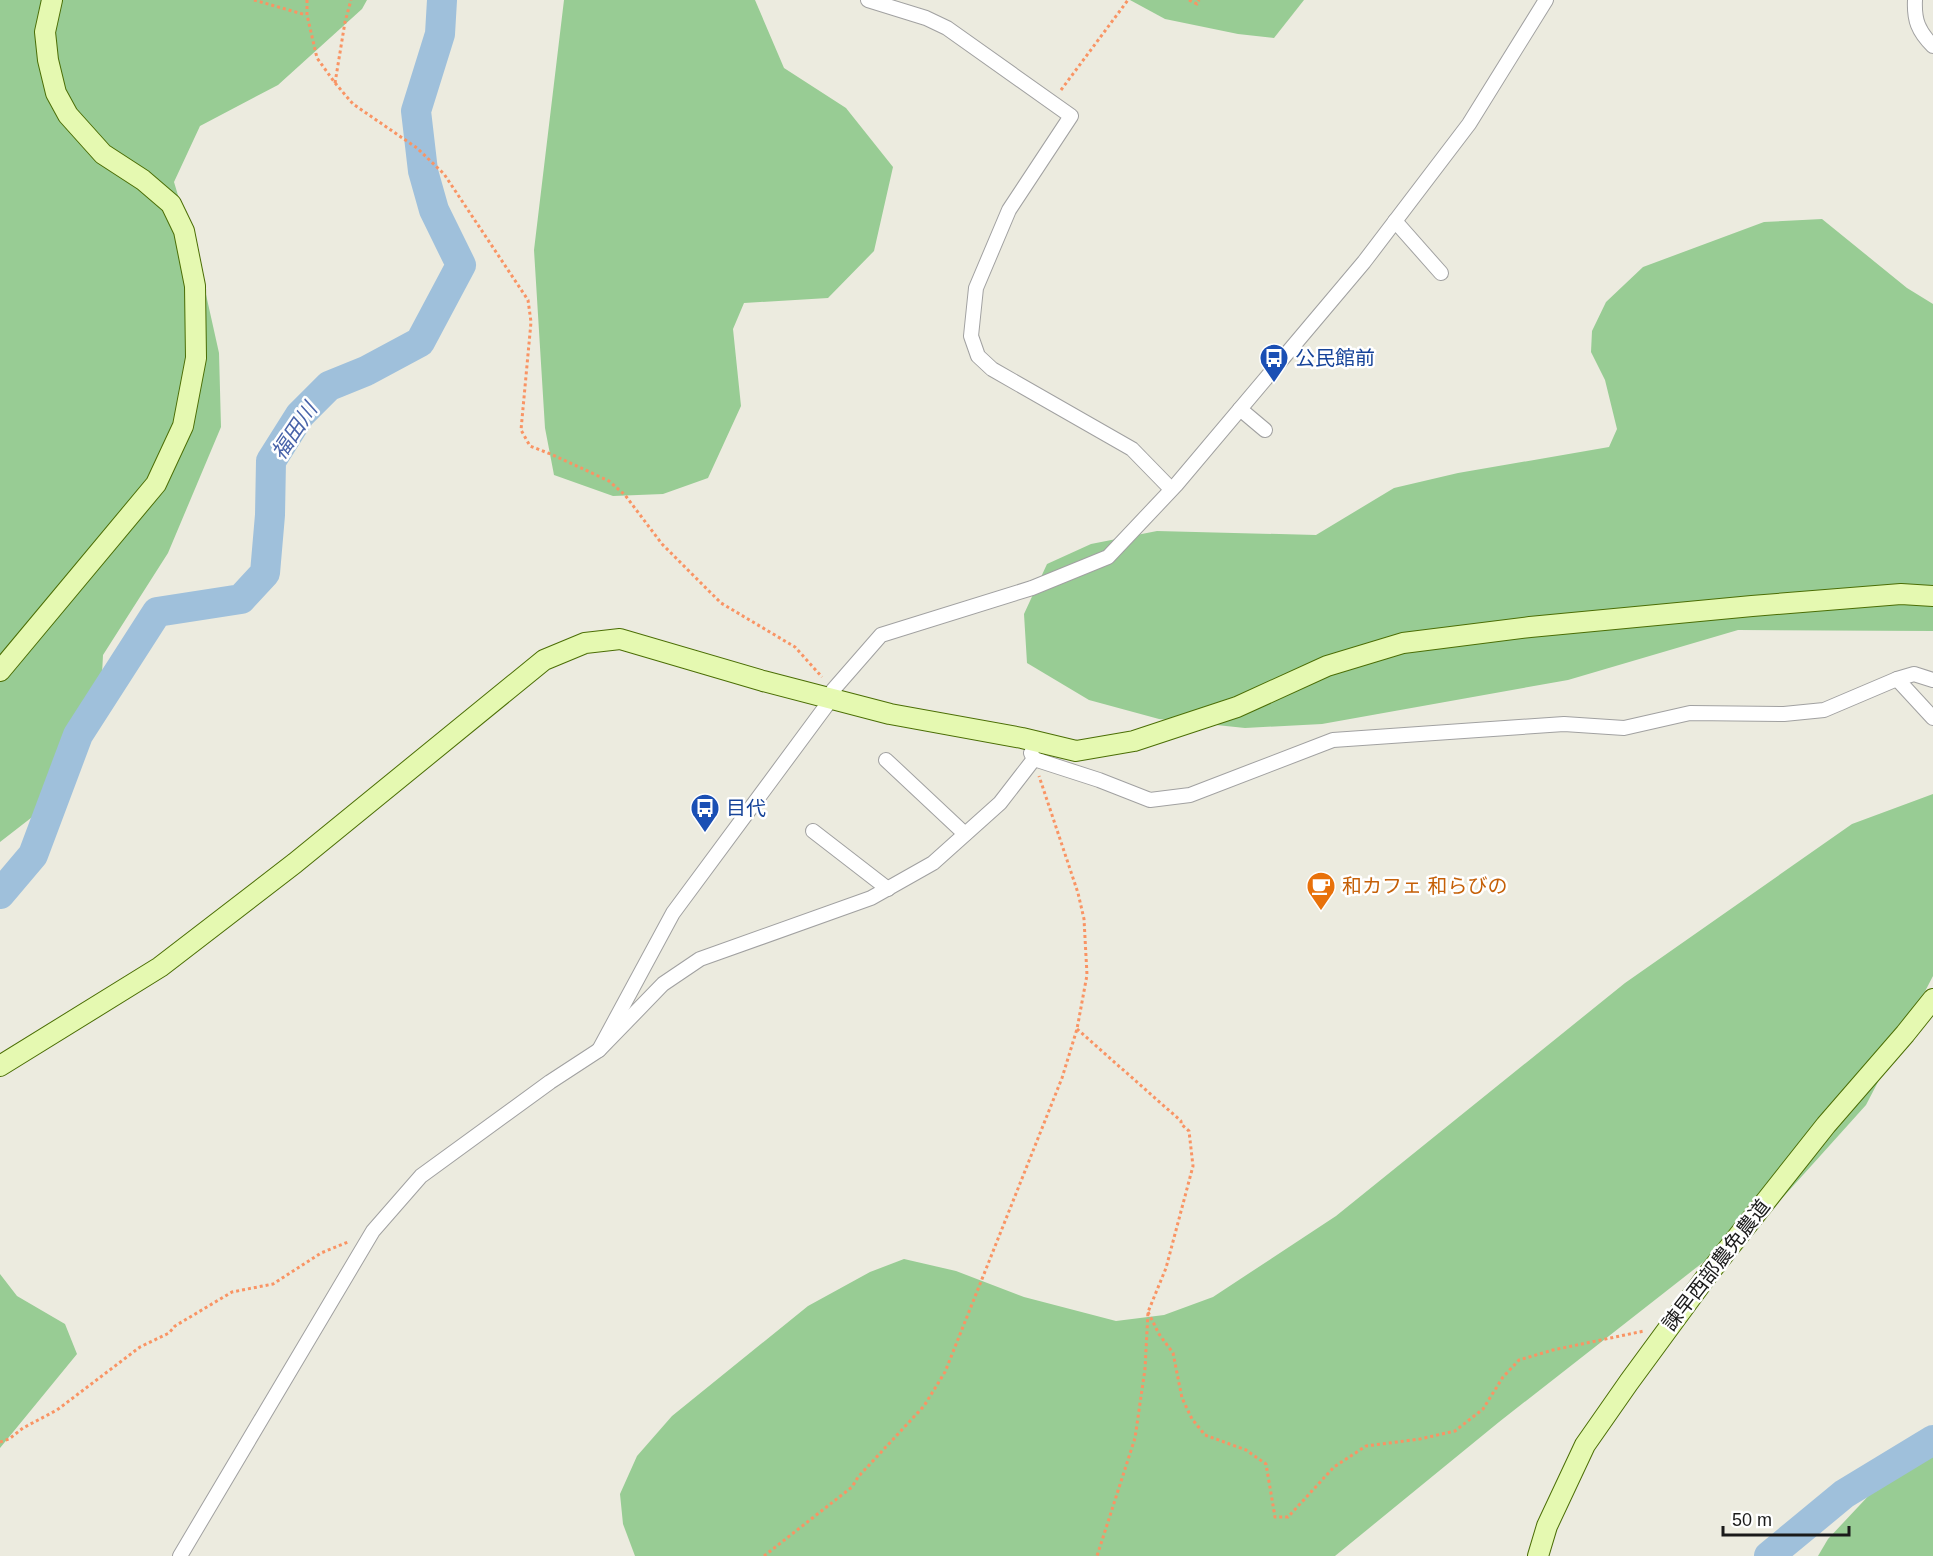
<svg xmlns="http://www.w3.org/2000/svg" width="1933" height="1556" font-family="Helvetica,'Noto Sans JP',sans-serif">
  <style>
    .forest { fill: #98cc94 }
    .lines { fill: none; stroke-linecap: round; stroke-linejoin: round }
    .river { stroke: #9fc0db; stroke-width: 30 }
    .street-casing { stroke: #a1a1a1; stroke-width: 16 }
    .secondary-casing { stroke: #4b6e05; stroke-width: 22 }
    .path { stroke: #f99464; stroke-width: 3; stroke-dasharray: 3 3; stroke-linecap: butt }
    .street { stroke: #fff; stroke-width: 14 }
    .secondary { stroke: #e5f9b1; stroke-width: 20 }
    .labels { text-anchor: middle; dominant-baseline: central; stroke-width: 5; stroke-linejoin: round; paint-order: stroke }
    .transit-label { font-size: 20px; fill: #164399; stroke: #fff; text-anchor: start }
    .food-label { font-size: 20px; fill: #c56008; stroke: #fff; text-anchor: start }
    .street-label { font-size: 20px; fill: #1a1a1a; stroke: #fff }
    .water-label { font-size: 21px; font-style: italic; fill: #4863a9; stroke: #fff }
  </style>
  <rect width="100%" height="100%" fill="#ecebdf"/>
  <!-- forest -->
  <g class="forest">
    <path d="M0,0h367l-5,9 -84,76 -78,41 -26,56 27,90 18,81 2,74 -53,126 -65,102 -3,58 -51,91 -49,38z"/>
    <path d="M564,0h191l29,68 62,40 47,59 -19,84 -46,47 -84,5 -11,26 8,77 -33,72 -45,16 -50,2 -59,-21 -9,-47 -11,-178z"/>
    <path d="M1130,0h174l-30,38 -36,-4 -73,-15z"/>
    <path d="M1822,219l85,69 26,16v327l-195,-1 -170,50 -246,44 -77,4 -86,-9 -70,-19 -62,-37 -3,-49 23,-50 44,-20 66,-13 159,4 78,-47 64,-15 151,-26 8,-18 -12,-49 -14,-28 1,-21 14,-29 37,-35 121,-45z"/>
    <path d="M1933,794v182l-67,129 -91,101 -276,216 -164,134h-700l-12,-32 -3,-30 17,-38 35,-40 136,-110 62,-34 34,-13 52,12 68,26 92,24 48,-6 49,-18 123,-81 289,-233 227,-159z"/>
    <path d="M0,1274l17,22 48,28 12,30 -77,94z"/>
    <path d="M1933,1427v129h-115l10,-17z"/>
  </g>
  <g class="lines">
    <!-- river -->
    <g class="river">
      <path d="M0,894l33,-39 45,-120 79,-123 84,-13 24,-26 5,-58 1,-54 29,-46 29,-29 37,-15 54,-29 41,-77 -27,-55 -11,-39 -7,-60 24,-77 2,-34"/>
      <path d="M1769,1556l75,-62 89,-54"/>
    </g>
    <!-- street casing -->
    <g class="street-casing">
      <g id="street">
        <path d="M868,0l58,18 21,10 124,88 -62,94 -33,78 -5,48 7,20 14,13 140,80 39,40"/>
        <path d="M1915,0c-1,20 3,31 18,46"/>
        <path d="M1395,221l46,52"/>
        <path d="M1240,409l25,21"/>
        <path d="M1897,679l36,39"/>
        <path d="M1031,753l3,6 65,21 51,20 40,-5 143,-55 231,-16 60,4 66,-15 94,1 40,-4 73,-31 17,-5 19,6"/>
        <path d="M886,760l79,74"/>
        <path d="M813,831l75,58"/>
        <path d="M599,1050l74,-137 159,-215 1,-8 48,-55 151,-47 76,-31 68,-72 188,-223 105,-138 77,-124"/>
        <path d="M180,1556l193,-325 48,-55 129,-94 49,-32 64,-66 37,-25 171,-61 62,-35 67,-60 34,-44"/>
      </g>
    </g>
    <!-- secondary casing -->
    <g class="secondary-casing">
      <g id="secondary">
        <path d="M0,671l156,-187 27,-58 13,-68 -1,-72 -11,-55 -13,-27 -28,-24 -40,-26 -35,-39 -12,-22 -8,-33 -3,-28 7,-32"/>
        <path d="M0,1066l160,-99 135,-104 249,-203 41,-17 35,-4 143,42 127,33 132,24 54,13 58,-10 103,-34 90,-41 76,-23 127,-16 222,-21 149,-12 32,2"/>
        <path d="M1538,1556l9,-30 38,-81 44,-63 80,-109 117,-148 79,-91 28,-35"/>
      </g>
    </g>
    <!-- path -->
    <g class="path">
      <path d="M254,0l52,15"/>
      <path d="M307,0v15l10,43 18,25 18,21 64,44 27,26 84,126 3,22 -10,108 9,16 23,9 56,26 16,14 37,49 59,59 74,44 27,30"/>
      <path d="M1189,0l8,4 2,-4"/>
      <path d="M335,83l10,-61 6,-22"/>
      <path d="M1061,90l67,-90"/>
      <path d="M1077,1029l104,92v3l8,7 4,35 -27,102 -18,44 -3,57 -10,69 -38,118"/>
      <path d="M1148,1312l11,22 14,19 9,45 10,21 13,16 41,15 20,14 9,53h13l46,-50 32,-21 54,-7 35,-8 28,-22 20,-32 16,-17 34,-10 91,-19"/>
      <path d="M0,1442l9,-3 14,-11 34,-18 83,-63 29,-14 6,-7 57,-34 41,-8 48,-31 27,-11"/>
      <path d="M764,1556l88,-69 6,-10 66,-71 21,-34 117,-294 15,-49 10,-54 -3,-56 -6,-26 -39,-117"/>
    </g>
    <!-- street -->
    <use href="#street" class="street"/>
    <!-- secondary -->
    <use href="#secondary" class="secondary"/>
  </g>
  <!-- icons -->
  <defs>
    <g id="bus-pin" transform="scale(1.5)"><path d="M0 17L-7.5 6A9.5 9.5 0 1 1 7.5 6Z" fill="#1a4fb4" stroke="#fff"/><path d="M-5-6H5V4H4V6H2V4H-2V6H-4V4H-5ZM-3.5-4V0h7V-4ZM-3.5 1.2v1.5H-2V1.2ZM2 1.2v1.5H3.5V1.2Z" fill="#fff"/></g>
    <g id="cafe-pin" transform="scale(1.5)"><path d="M0 17L-7.5 6A9.5 9.5 0 1 1 7.5 6Z" fill="#e8710a" stroke="#fff"/><path d="M-5.5-4.5H6V0H3Q3 3.5 0 3.5H-2.5Q-5.5 3.5-5.5 0ZM3-3.2v2h1.7v-2ZM-6 4.5H4V6H-6Z" fill="#fff"/></g>
  </defs>
  <g fill-rule="evenodd">
    <use href="#bus-pin" x="1274" y="358"/>
    <use href="#bus-pin" x="705" y="808"/>
    <use href="#cafe-pin" x="1321" y="886"/>
  </g>
  <g class="labels">
    <!-- transit labels -->
    <g class="transit-label">
      <text x="1295" y="358">公民館前</text>
      <text x="726" y="808">目代</text>
    </g>
    <!-- food labels -->
    <g class="food-label">
      <text x="1342" y="886">和カフェ 和らびの</text>
    </g>
    <!-- street labels -->
    <g class="street-label">
      <text transform="translate(1716 1265) rotate(-52)">諫早西部農免農道</text>
    </g>
    <!-- water labels -->
    <g class="water-label">
      <text transform="translate(294 431) rotate(-56)">福田川</text>
    </g>
  </g>
  <!-- scale -->
  <path d="M1723 1526v9h126v-9" fill="none" stroke="#1a1a1a" stroke-width="3"/>
  <text x="1732" y="1526" font-size="18" fill="#1a1a1a" stroke="#ffffff" stroke-width="4.5" paint-order="stroke">50 m</text>
</svg>
